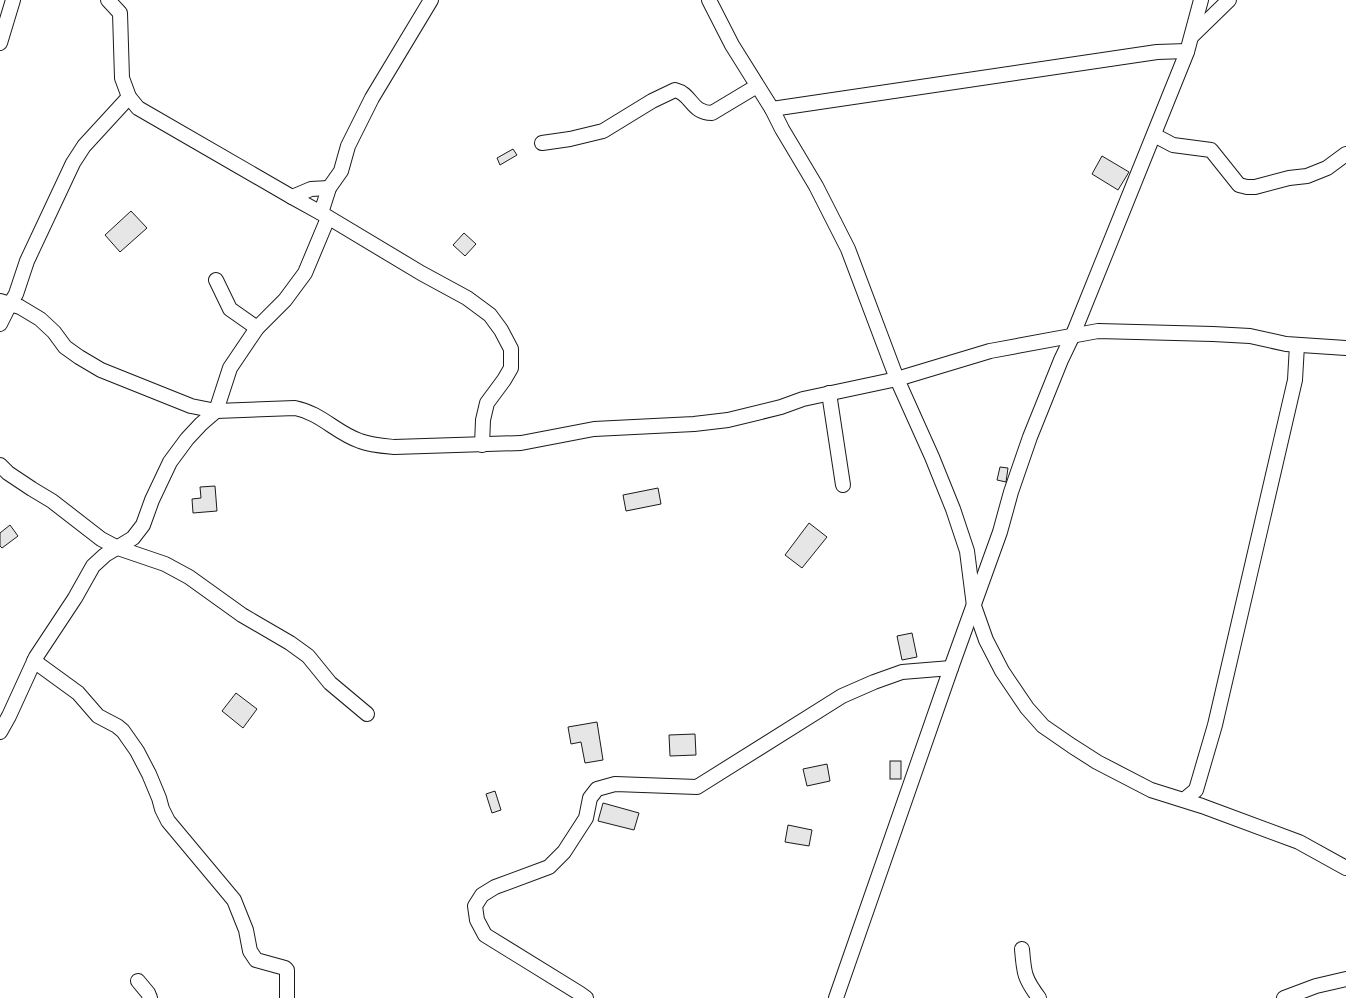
<svg xmlns="http://www.w3.org/2000/svg" width="1346" height="998" font-family="Signika,sans-serif">
  <style>
    .building { fill: #e6e6e6; stroke: #1a1a1a }
    .lines { fill: none; stroke-linecap: round; stroke-linejoin: round }
    .minor-casing { stroke: #1a1a1a; stroke-width: 16 }
    .minor { stroke: #fff; stroke-width: 14 }
  </style>
  <rect width="100%" height="100%" fill="#fff"/>
  <!-- building -->
  <g class="building">
    <path d="M513,149l4,6 -17,10 -3,-7z"/>
    <path d="M1102,156l27,16 -11,18 -26,-16z"/>
    <path d="M131,211l16,17 -27,24 -15,-17z"/>
    <path d="M464,233l12,11 -11,12 -12,-11z"/>
    <path d="M1000,467l8,1 -2,14 -9,-2z"/>
    <path d="M215,486l2,25 -24,2 -1,-14 9,-1 -1,-11z"/>
    <path d="M658,488l3,16 -35,7 -3,-16z"/>
    <path d="M809,523l18,14 -25,31 -17,-13z"/>
    <path d="M10,525l8,11 -16,12 -2,-2v-13z"/>
    <path d="M912,633l5,24 -15,3 -5,-24z"/>
    <path d="M236,693l21,16 -14,19 -21,-17z"/>
    <path d="M597,722l6,38 -18,3 -4,-21 -10,2 -3,-17z"/>
    <path d="M695,734l1,21 -26,1 -1,-21z"/>
    <rect x="890" y="761" width="11" height="18"/>
    <path d="M827,764l3,17 -23,5 -4,-17z"/>
    <path d="M495,791l6,19 -9,3 -6,-19z"/>
    <path d="M603,803l36,10 -5,17 -36,-9z"/>
    <path d="M788,825l24,5 -3,16 -24,-4z"/>
  </g>
  <g class="lines">
    <!-- minor casing -->
    <g class="minor-casing">
      <g id="minor">
        <path d="M108,0l12,13 2,65 7,19 9,11 154,89 29,16 100,60 46,25 23,17 11,15 10,19v19l-7,12 -17,23 -4,17 -1,25"/>
        <path d="M709,0l23,45 40,64 10,20 34,57 32,63 49,130 35,78 21,52 14,42 7,55 12,34 16,31 25,37 16,18 29,20 25,16 54,28 51,16 97,36 47,26"/>
        <path d="M1192,36l37,-36"/>
        <path d="M0,43l13,-43"/>
        <path d="M772,109l385,-57 30,-1"/>
        <path d="M1154,135l19,10 38,5 28,35 8,2h8l34,-9 18,-2 20,-8 19,-14"/>
        <path d="M542,143l28,-4 33,-8 49,-30 23,-11c17,4 16,23 37,23l45,-27"/>
        <path d="M292,197l19,-8 18,-1"/>
        <path d="M321,213l8,-25 12,-17 7,-25 24,-48 59,-98"/>
        <path d="M216,280l14,29 27,19"/>
        <path d="M0,301l20,6 20,12 14,13 11,15 14,10 22,13 90,36 25,5 79,-3c26,5 41,25 65,33 10,4 23,5 34,6l127,-4 73,-14 100,-5 34,-4 53,-13 22,-8 94,-20 93,-28 108,-20 115,3 37,2 36,8 60,4"/>
        <path d="M0,324l10,-20 6,-10 11,-33 46,-98 11,-17 45,-49"/>
        <path d="M829,393l14,92"/>
        <path d="M0,465l8,8 24,16 20,12 49,38 17,9 47,16 24,13 53,38 48,28 18,13 22,27 37,31"/>
        <path d="M34,661l44,32 20,23 19,10 6,5 14,20 12,23 10,24 3,11 6,12 66,79 12,30 4,21 6,9 29,8 2,2v28"/>
        <path d="M0,732l9,-16 27,-59 39,-59 18,-32 12,-11 28,-17 10,-13 9,-25 18,-38 17,-23 14,-15 15,-13 14,-43 27,-40 28,-28 20,-27 23,-55"/>
        <path d="M1184,800l12,-10 19,-65 80,-345 2,-35"/>
        <path d="M1022,949c2,24 2,29 17,49"/>
        <path d="M138,981l10,12 2,5"/>
        <path d="M586,998l-7,-5 -94,-58 -8,-15 -2,-14 7,-11 13,-8 54,-20 15,-15 22,-34 4,-20 7,-9 18,-5 82,3 145,-91 32,-14 28,-10 49,-4"/>
        <path d="M836,998l115,-330 49,-136 11,-40 19,-55 31,-77 11,-23 115,-285 14,-52"/>
        <path d="M1284,998l32,-12 30,-7"/>
      </g>
    </g>
    <!-- minor -->
    <use href="#minor" class="minor"/>
  </g>
</svg>
